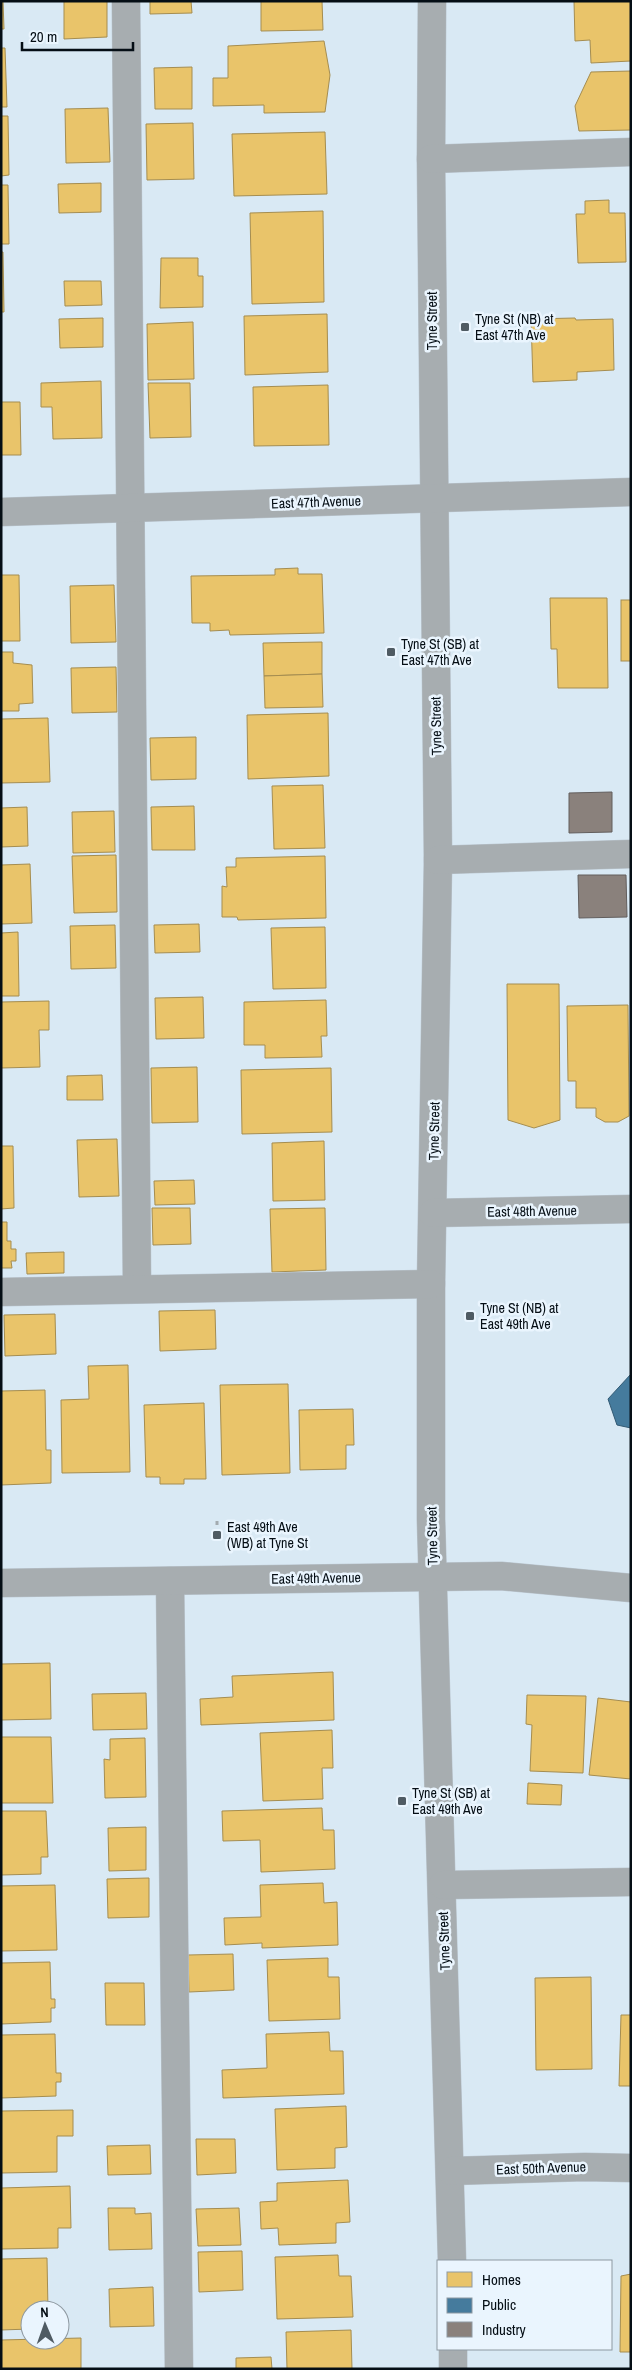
<svg xmlns="http://www.w3.org/2000/svg" width="632" height="2370" font-family="'Archivo Narrow',sans-serif">
  <style>
    .homes { fill: #e9c46a; stroke: #a58d50 }
    .public { fill: #457b9d; stroke: #325a74 }
    .industry { fill: #8a817c; stroke: #625e5d }
    .lines { fill: none; stroke-linecap: round; stroke-linejoin: round }
    .minor-casing { stroke: #bac5ce; stroke-width: 29 }
    .path { stroke: #a3abb0; stroke-width: 3; stroke-dasharray: 4 4; stroke-linecap: butt }
    .minor { stroke: #a7adb0; stroke-width: 28 }
    .poi-dot { fill: #4f5b63; stroke: #eaf5fe; stroke-width: 2 }
    .labels { text-anchor: middle; dominant-baseline: central; stroke-width: 5; stroke-linejoin: round; paint-order: stroke }
    .poi-label { font-size: 14px; fill: #050e15; stroke: #eaf5fe; text-anchor: start }
    .street-label { font-size: 14px; fill: #050e15; stroke: #eaf5fe }
  </style>
  <rect width="100%" height="100%" fill="#d9e9f4"/>
  <!-- homes -->
  <g class="homes">
    <path d="M1,1h2l1,28h-3z"/>
    <path d="M64,1h43v36l-43,2z"/>
    <path d="M150,1h41l1,12 -42,1z"/>
    <path d="M261,1h61l1,29 -62,1z"/>
    <path d="M574,1h57v60l-40,2 -1,-23 -15,1z"/>
    <path d="M324,41l6,34 -5,37 -61,1v-8l-51,1v-28h15v-32z"/>
    <path d="M1,48h4l2,59h-6z"/>
    <path d="M192,67v42h-37l-1,-41z"/>
    <path d="M631,71v59l-52,1 -4,-25 16,-34z"/>
    <path d="M108,108l2,54 -44,1 -1,-54z"/>
    <path d="M1,116h7l1,59 -8,1z"/>
    <path d="M193,123l1,56 -47,1 -1,-56z"/>
    <path d="M325,132l2,62 -93,2 -2,-62z"/>
    <path d="M101,183v29l-42,1 -1,-29z"/>
    <path d="M1,185h7l1,59h-8z"/>
    <path d="M609,200v13h16l1,49 -48,1 -2,-49h9v-13z"/>
    <path d="M323,211l1,91 -72,2 -2,-91z"/>
    <path d="M1,252h2l1,60h-3z"/>
    <path d="M161,258h37v18h5v31l-43,1z"/>
    <path d="M64,281h37l1,24 -37,1z"/>
    <path d="M327,314l1,58 -83,3 -1,-59z"/>
    <path d="M103,318v29l-43,1 -1,-29z"/>
    <path d="M575,318l1,2 37,-1 1,51 -37,2v8l-44,2 -2,-63z"/>
    <path d="M193,322l1,57 -46,1 -1,-56z"/>
    <path d="M101,381l1,57 -49,1 -1,-32h-11v-24z"/>
    <path d="M148,383h42l1,54 -41,1z"/>
    <path d="M328,385l1,60 -75,1 -1,-59z"/>
    <path d="M1,402h19l1,53h-20z"/>
    <path d="M298,568v6h24l2,59 -94,2 -1,-5 -19,1v-8h-18l-1,-47 84,-1v-6z"/>
    <path d="M1,575h18l1,66h-19z"/>
    <path d="M114,585l2,57 -45,1 -1,-57z"/>
    <path d="M550,598h57l1,90h-50l-1,-39h-6z"/>
    <rect x="621" y="600" width="10" height="61"/>
    <path d="M322,642v32l-58,2 -1,-33z"/>
    <path d="M1,652h12v11l19,2 1,38 -14,1v7h-18z"/>
    <path d="M116,667l1,45 -45,1 -1,-45z"/>
    <path d="M322,674l1,33 -58,1 -1,-32z"/>
    <path d="M328,713l1,63 -81,3 -1,-64z"/>
    <path d="M48,718l2,64 -49,1v-64z"/>
    <path d="M196,737v42l-45,1 -1,-42z"/>
    <path d="M323,785l2,63 -51,1 -2,-63z"/>
    <path d="M194,806l1,44h-43l-1,-43z"/>
    <path d="M27,807l1,39 -27,1v-39z"/>
    <path d="M114,811l1,41 -42,1 -1,-41z"/>
    <path d="M116,855l1,57 -43,1 -2,-57z"/>
    <path d="M325,856l1,62 -88,2 -1,-3h-15v-31l5,1 -1,-20h10v-9z"/>
    <path d="M30,864l2,59 -31,1v-59z"/>
    <path d="M199,924l1,28 -45,1 -1,-28z"/>
    <path d="M115,925l1,43 -45,1 -1,-43z"/>
    <path d="M325,927l1,61 -53,1 -2,-61z"/>
    <path d="M18,932l1,64h-18v-63z"/>
    <path d="M507,984h52l1,136 -26,8 -26,-8z"/>
    <path d="M203,997l1,41 -48,1 -1,-41z"/>
    <path d="M326,1000l1,36h-6l1,21 -57,1v-13h-21v-43z"/>
    <path d="M49,1001v29h-10l1,37 -39,1v-66z"/>
    <path d="M628,1005l1,111 -11,6h-13l-9,-5v-9h-20v-27h-8l-1,-75z"/>
    <path d="M197,1067l1,55 -46,1 -1,-55z"/>
    <path d="M331,1068l1,64 -90,2 -1,-64z"/>
    <path d="M102,1075l1,25h-36v-24z"/>
    <path d="M117,1139l2,57 -40,1 -2,-57z"/>
    <path d="M324,1141l1,59 -52,1 -1,-58z"/>
    <path d="M1,1146h12l1,62 -13,1z"/>
    <path d="M194,1180l1,24 -40,1 -1,-24z"/>
    <path d="M152,1208h38l1,36 -38,1z"/>
    <path d="M325,1208l1,62 -54,2 -2,-63z"/>
    <path d="M1,1222h6v19h4v8h5v12h-5l1,7h-11z"/>
    <path d="M64,1252v21l-37,1 -1,-21z"/>
    <path d="M215,1310l1,39 -56,2 -1,-40z"/>
    <path d="M55,1314l1,40 -51,2 -1,-41z"/>
    <path d="M128,1365l2,107 -68,1 -1,-73 28,-1 -1,-33z"/>
    <path d="M288,1384l2,89 -68,2 -2,-90z"/>
    <path d="M45,1390l1,60h5v33l-50,2v-94z"/>
    <path d="M204,1403l2,76h-22v5h-24v-7h-14l-2,-72z"/>
    <path d="M353,1409l1,36h-8v24l-46,1 -1,-60z"/>
    <path d="M50,1663l1,56 -50,1v-56z"/>
    <path d="M333,1672l1,48 -133,5 -1,-26 33,-2 -1,-21z"/>
    <path d="M146,1693l1,36 -54,1 -1,-36z"/>
    <path d="M527,1695l59,1 -3,77 -53,-2 2,-46 -6,-1z"/>
    <path d="M598,1698l33,4v77l-42,-4z"/>
    <path d="M332,1730l1,38h-11l1,31 -60,2 -3,-68z"/>
    <path d="M1,1737h50l2,66h-52z"/>
    <path d="M145,1738l1,59 -41,1 -1,-39 6,1v-21z"/>
    <path d="M528,1783l34,2 -1,20 -34,-1z"/>
    <path d="M322,1808l1,22h11l1,39 -74,3 -1,-32 -37,1 -1,-30z"/>
    <path d="M1,1811h45l2,46h-7v17l-40,1z"/>
    <path d="M146,1827v43l-37,1 -1,-43z"/>
    <path d="M149,1878v39l-41,1 -1,-39z"/>
    <path d="M323,1883l1,20 13,-1 1,43 -76,3v-5l-37,2 -1,-27 37,-1 -1,-32z"/>
    <path d="M55,1885l2,65 -56,1v-65z"/>
    <path d="M233,1954l1,36 -45,2 -1,-37z"/>
    <path d="M328,1958v19h11l1,42 -71,2 -2,-61z"/>
    <path d="M50,1962l1,37h4v9h-4v14l-50,2v-61z"/>
    <path d="M591,1977l1,92 -56,1 -1,-92z"/>
    <path d="M105,1983h39l1,42h-39z"/>
    <path d="M621,2015h10v71h-12z"/>
    <path d="M329,2032l1,19h13l1,43 -121,4 -1,-28 45,-2 -1,-34z"/>
    <path d="M55,2034l1,39h5v9h-5v14l-55,2v-63z"/>
    <path d="M346,2106l1,41 -12,1v20l-58,2 -2,-61z"/>
    <path d="M73,2110v26h-16v36l-56,1v-62z"/>
    <path d="M196,2139h39l1,34 -39,2z"/>
    <path d="M150,2145l1,29 -43,1 -1,-29z"/>
    <path d="M348,2180l2,42 -14,1v20l-57,2 -1,-17 -17,1 -1,-27 17,-1v-18z"/>
    <path d="M70,2186l1,42h-13v20l-57,1v-61z"/>
    <path d="M108,2208h27v6l16,-1 1,36 -43,1z"/>
    <path d="M239,2208l2,37 -43,1 -2,-37z"/>
    <path d="M242,2251l1,39 -44,2 -1,-40z"/>
    <path d="M338,2255l1,21h12l2,41 -76,2 -2,-62z"/>
    <path d="M47,2258l1,52h-18v19l-29,1v-71z"/>
    <path d="M631,2274v78h-11l1,-76z"/>
    <path d="M153,2287l1,39 -44,1 -1,-38z"/>
    <path d="M351,2330l1,39h-65l-1,-37z"/>
    <path d="M81,2338v31h-80v-29z"/>
    <path d="M271,2357l1,12h-36v-11z"/>
  </g>
  <!-- public -->
  <path class="public" d="M631,1374v54l-14,-3 -9,-26z"/>
  <!-- industry -->
  <g class="industry">
    <path d="M612,792v40l-43,1v-40z"/>
    <path d="M578,875h48l1,42 -48,1z"/>
  </g>
  <g class="lines">
    <!-- minor casing -->
    <g class="minor-casing">
      <g id="minor">
        <path d="M126,1l11,1288"/>
        <path d="M432,1l-1,158 7,701 -7,424v235l21,742"/>
        <path d="M431,159l200,-7"/>
        <path d="M1,512l630,-20"/>
        <path d="M438,860l193,-6"/>
        <path d="M433,1213l198,-4"/>
        <path d="M1,1292l430,-8"/>
        <path d="M170,1581l9,788"/>
        <path d="M1,1583l500,-7 130,12"/>
        <path d="M443,1885l188,-3"/>
        <path d="M451,2171l134,-4 46,1"/>
        <path d="M453,2349v20"/>
      </g>
    </g>
    <!-- path -->
    <path class="path" d="M217,1521v14"/>
    <!-- minor -->
    <use href="#minor" class="minor"/>
  </g>
  <!-- markers -->
  <g class="poi-dot">
    <rect x="460" y="322" width="10" height="10" rx="2.5"/>
    <rect x="386" y="647" width="10" height="10" rx="2.5"/>
    <rect x="465" y="1311" width="10" height="10" rx="2.5"/>
    <rect x="212" y="1530" width="10" height="10" rx="2.5"/>
    <rect x="397" y="1796" width="10" height="10" rx="2.5"/>
  </g>
  <g class="labels">
    <!-- poi labels -->
    <g class="poi-label">
      <text x="475" y="319">Tyne St (NB) at<tspan x="475" dy="16">East 47th Ave</tspan></text>
      <text x="401" y="644">Tyne St (SB) at<tspan x="401" dy="16">East 47th Ave</tspan></text>
      <text x="480" y="1308">Tyne St (NB) at<tspan x="480" dy="16">East 49th Ave</tspan></text>
      <text x="227" y="1527">East 49th Ave<tspan x="227" dy="16">(WB) at Tyne St</tspan></text>
      <text x="412" y="1793">Tyne St (SB) at<tspan x="412" dy="16">East 49th Ave</tspan></text>
    </g>
    <!-- street labels -->
    <g class="street-label">
      <text transform="translate(432 321) rotate(-90)">Tyne Street</text>
      <text transform="translate(316 502) rotate(-2)">East 47th Avenue</text>
      <text transform="translate(436 726) rotate(-91)">Tyne Street</text>
      <text transform="translate(434 1131) rotate(-89)">Tyne Street</text>
      <text transform="translate(532 1211) rotate(-1)">East 48th Avenue</text>
      <text transform="translate(432 1536) rotate(-91)">Tyne Street</text>
      <text transform="translate(316 1578) rotate(-1)">East 49th Avenue</text>
      <text transform="translate(444 1941) rotate(-92)">Tyne Street</text>
      <text transform="translate(541 2168) rotate(-2)">East 50th Avenue</text>
    </g>
  </g>
  <!-- border -->
  <rect width="632" height="2370" fill="none" stroke="#050e15" stroke-width="5"/>
  <!-- legend -->
  <rect x="437" y="2260" width="175" height="90" fill="#eaf5fe" stroke="#8e99a1"/>
  <rect x="447" y="2272" width="25" height="15" fill="#e9c46a" stroke="#8e99a1"/>
  <text x="482" y="2285" font-size="15" fill="#050e15">Homes</text>
  <rect x="447" y="2298" width="25" height="15" fill="#457b9d" stroke="#8e99a1"/>
  <text x="482" y="2310" font-size="15" fill="#050e15">Public</text>
  <rect x="447" y="2322" width="25" height="15" fill="#8a817c" stroke="#8e99a1"/>
  <text x="482" y="2335" font-size="15" fill="#050e15">Industry</text>
  <!-- north arrow -->
  <g transform="translate(45 2325) rotate(358)"><circle r="24" fill="#eaf5fe" stroke="#8e99a1"/>
  <path d="M0-4L9 19L0 12L-9 19Z" fill="#4f5b63"/>
  <text y="-8" font-size="14" font-weight="bold" text-anchor="middle" fill="#050e15">N</text>
  </g>
  <!-- scale -->
  <path d="M22 42v8h111v-8" fill="none" stroke="#050e15" stroke-width="2.5"/>
  <text x="30" y="42" font-size="15" fill="#050e15" stroke="#eaf5fe" stroke-width="4" paint-order="stroke">20 m</text>
</svg>
